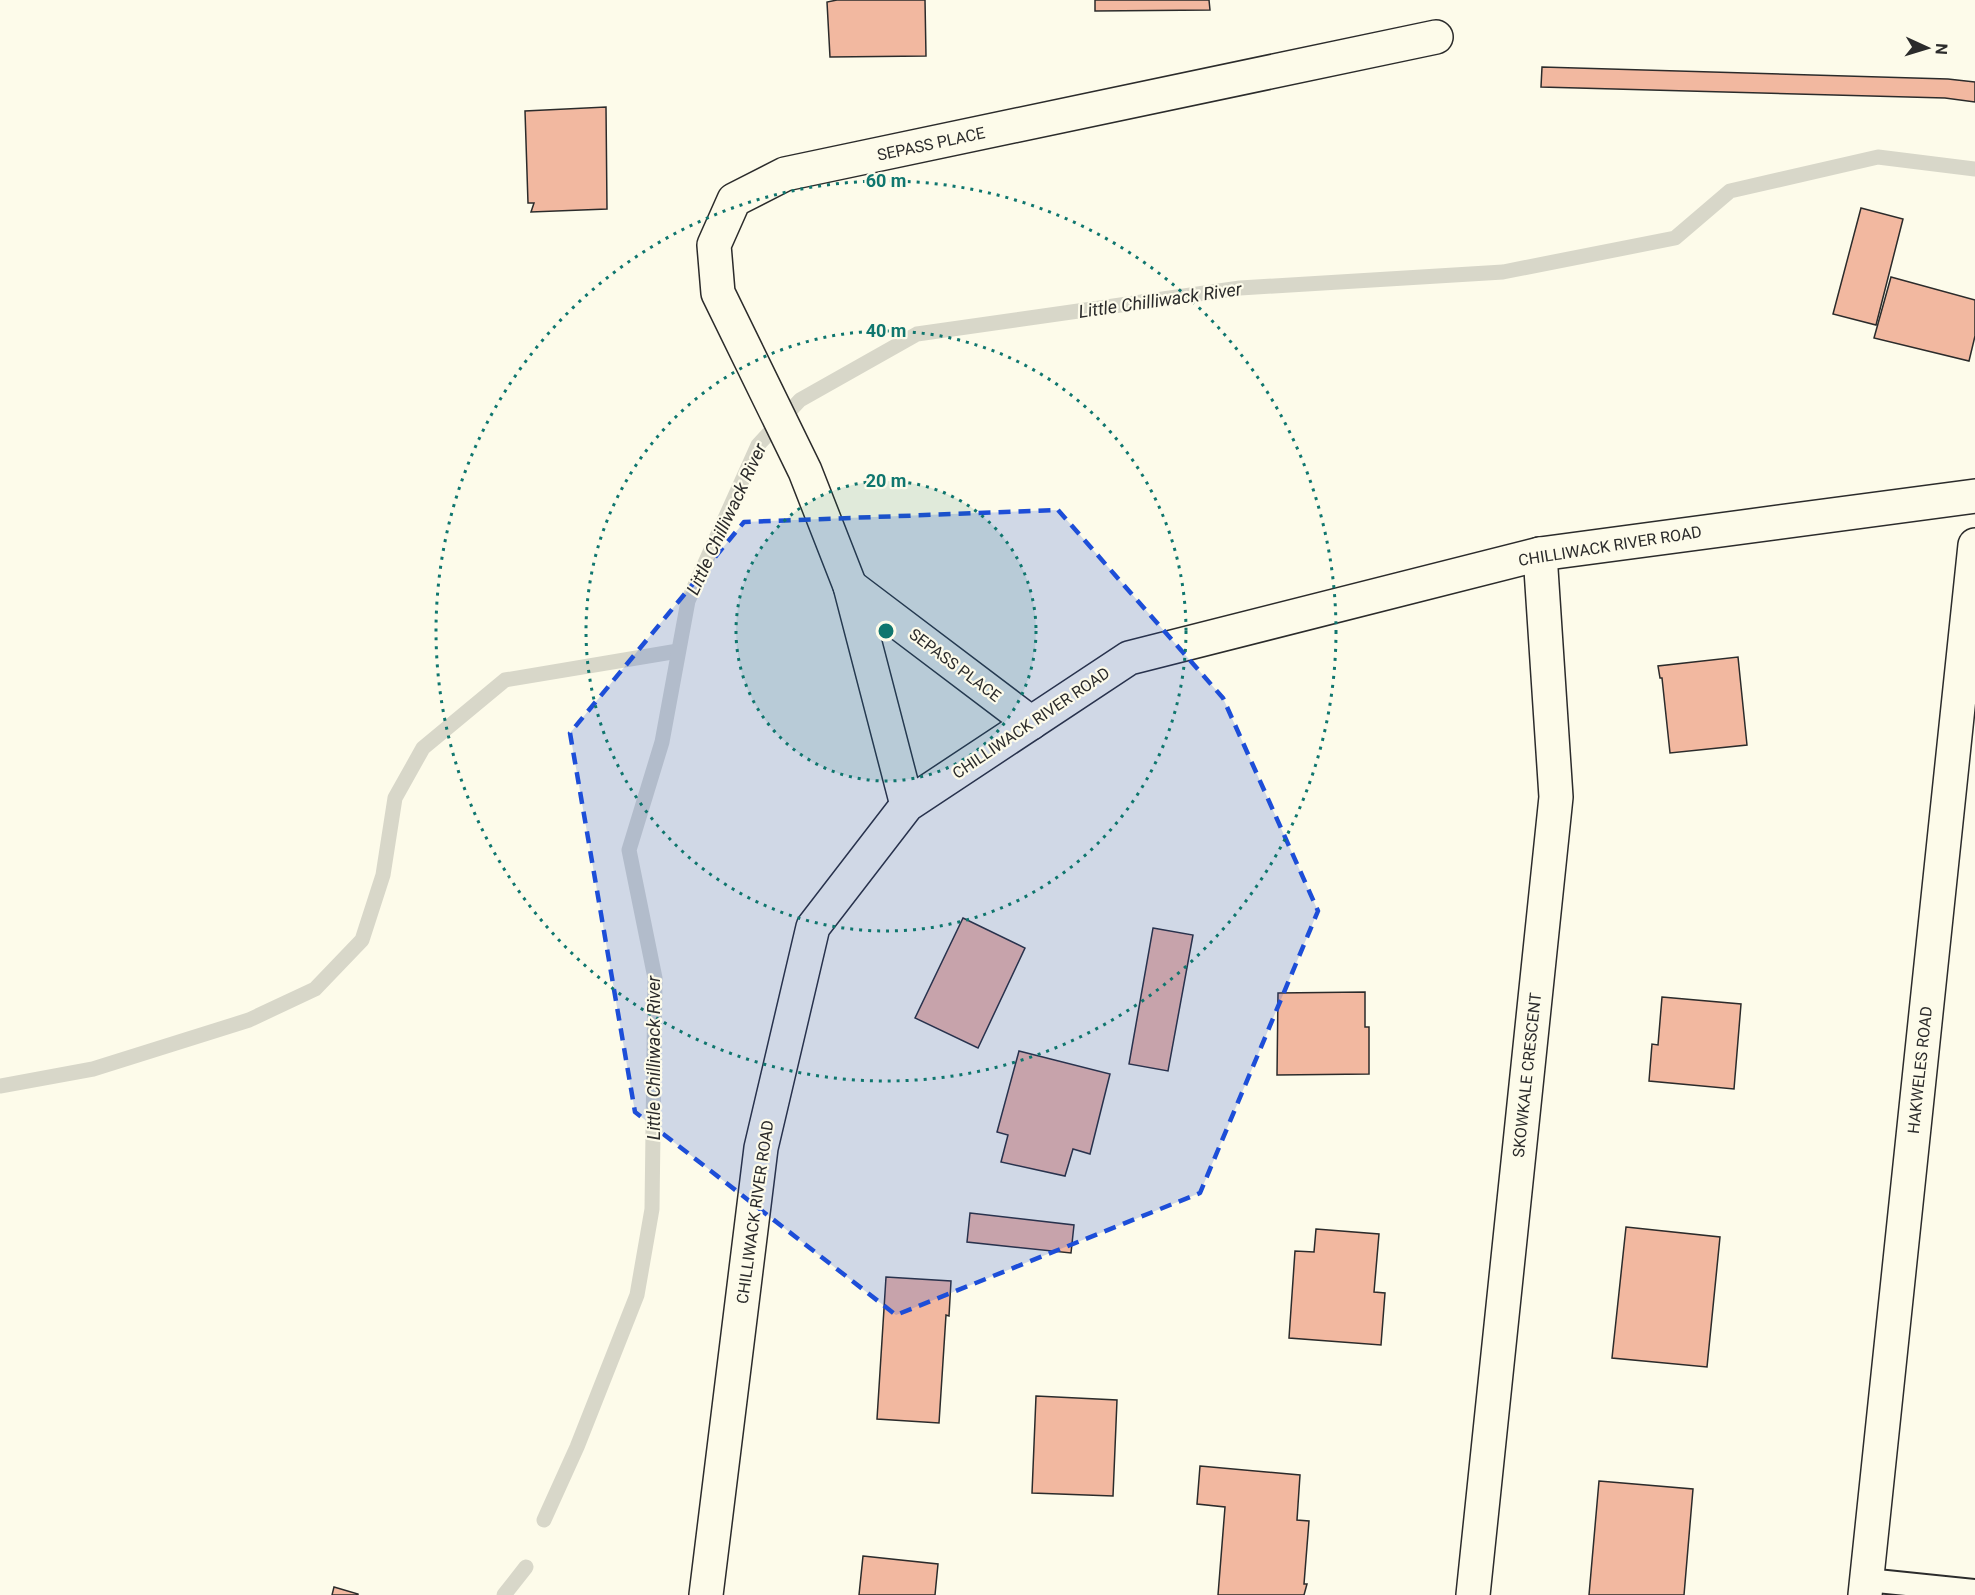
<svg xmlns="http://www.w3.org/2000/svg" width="1975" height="1595" font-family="Roboto,sans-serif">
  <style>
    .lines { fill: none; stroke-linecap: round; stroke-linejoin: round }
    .stream { stroke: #d8d7c9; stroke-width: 15 }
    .building { fill: #f2b8a0; stroke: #2b2b2b; stroke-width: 1.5 }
    .lane-casing { stroke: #2b2b2b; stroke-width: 26 }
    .street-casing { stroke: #2b2b2b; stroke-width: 36 }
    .secondary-casing { stroke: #2b2b2b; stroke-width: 36 }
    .lane { stroke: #fdfbea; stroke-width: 22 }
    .street { stroke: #fdfbea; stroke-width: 33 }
    .secondary { stroke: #fdfbea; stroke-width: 33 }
    .marked { fill: #1d4ed8; fill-opacity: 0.2; stroke: #1d4ed8; stroke-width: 4.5; stroke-dasharray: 12 8; stroke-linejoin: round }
    .ring { fill: none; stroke: #0f766e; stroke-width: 3; stroke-dasharray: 3 6 }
    .labels { text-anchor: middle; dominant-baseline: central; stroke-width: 4.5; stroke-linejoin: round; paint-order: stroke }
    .street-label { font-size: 16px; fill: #2b2b2b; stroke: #fdfbea }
    .water-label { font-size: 18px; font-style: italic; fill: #2b2b2b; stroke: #fdfbea }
    .centre { fill: #0f766e; stroke: #fdfbea; stroke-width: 3 }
    .ring-label { font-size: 18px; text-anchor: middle; font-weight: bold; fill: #0f766e; stroke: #fdfbea; stroke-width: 4.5; stroke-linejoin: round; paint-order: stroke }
  </style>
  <rect width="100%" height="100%" fill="#fdfbea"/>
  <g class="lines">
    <!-- stream -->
    <g class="stream">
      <path d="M0,1086l93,-17 156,-49 66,-31 47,-49 21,-65 12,-77 28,-50 82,-68 173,-29"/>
      <path d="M544,1520l33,-73 60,-152 15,-86 3,-231 -26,-128 33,-108 26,-141 70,-156 42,-45 117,-66 323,-46 263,-16 172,-34 55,-47 148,-34 97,12"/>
      <path d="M504,1595l22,-28"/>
    </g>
  </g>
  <!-- building -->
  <g class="building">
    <path d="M837,0h88l1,56 -96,1 -3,-55z"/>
    <path d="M1095,0h114l1,10 -115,1z"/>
    <path d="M1542,67l406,12 27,3v20l-30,-4 -404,-11z"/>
    <path d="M606,107l1,102 -76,3 3,-9h-6l-3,-92z"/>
    <path d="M1861,208l42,11 -27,106 -43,-11z"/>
    <path d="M1891,277l84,23v36l-6,25 -95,-23z"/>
    <path d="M1738,657l9,88 -77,8 -8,-75h-2l-2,-12z"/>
    <path d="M963,918l62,30 -47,100 -63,-30z"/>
    <path d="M1153,928l40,7 -25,136 -39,-7z"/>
    <path d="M1365,992v35h4v47l-92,1 1,-82z"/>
    <path d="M1662,997l79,7 -7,85 -85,-8 3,-37 6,1z"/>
    <path d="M1019,1051l91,23 -20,80 -17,-5 -8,27 -64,-14 7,-27 -11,-3z"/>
    <path d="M970,1213l104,12 -3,28 -104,-11z"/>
    <path d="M1626,1227l94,10 -13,130 -95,-9z"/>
    <path d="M1316,1229l63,5 -5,58 11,1 -4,52 -92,-7 6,-87 19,1z"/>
    <path d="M886,1277l65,4 -2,35 -3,-1 -7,108 -62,-4z"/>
    <path d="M1036,1396l81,4 -4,96 -81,-3z"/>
    <path d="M1200,1466l100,9 -3,45 12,1 -5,63h3l-3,11h-86l7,-88 -28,-3z"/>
    <path d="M1599,1481l94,8 -9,106h-95z"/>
    <path d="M863,1556l75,8 -3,31h-76z"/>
    <path d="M334,1587l24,7v1h-26z"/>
  </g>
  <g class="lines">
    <!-- lane casing -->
    <g class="lane-casing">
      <path id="lane" d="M1867,1580l108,11"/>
    </g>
    <!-- street casing -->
    <g class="street-casing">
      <g id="street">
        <path d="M850,586l181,137"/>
        <path d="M907,805l-57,-219 -45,-115 -87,-178 -4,-48 20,-45 51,-26 651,-137"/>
        <path d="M1473,1595l83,-798 -16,-243"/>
        <path d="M1865,1595l110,-1050"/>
      </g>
    </g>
    <!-- secondary casing -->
    <g class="secondary-casing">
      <path id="secondary" d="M706,1595l55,-447 52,-221 94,-122 222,-147 411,-104 435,-58"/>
    </g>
    <!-- lane -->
    <use href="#lane" class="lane"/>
    <!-- street -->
    <use href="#street" class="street"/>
    <!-- secondary -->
    <use href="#secondary" class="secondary"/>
  </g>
  <!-- marked area -->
  <path class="marked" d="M1058,510l165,188 95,213 -118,282 -304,122 -261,-203 -65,-379 174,-211z"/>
  <!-- distance rings -->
  <circle cx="886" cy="631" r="150" fill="#0f766e" fill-opacity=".12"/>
  <g class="ring">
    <circle cx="886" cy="631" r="150"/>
    <circle cx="886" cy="631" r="300"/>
    <circle cx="886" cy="631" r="450"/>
  </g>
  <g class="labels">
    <!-- street labels -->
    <g class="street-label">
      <text transform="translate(931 144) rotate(-12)">SEPASS PLACE</text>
      <text transform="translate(1610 546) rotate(-9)">CHILLIWACK RIVER ROAD</text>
      <text transform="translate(955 665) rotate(37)">SEPASS PLACE</text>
      <text transform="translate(1031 723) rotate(-34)">CHILLIWACK RIVER ROAD</text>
      <text transform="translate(1920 1070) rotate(-84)">HAKWELES ROAD</text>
      <text transform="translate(1527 1075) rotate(-84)">SKOWKALE CRESCENT</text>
      <text transform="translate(755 1212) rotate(-82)">CHILLIWACK RIVER ROAD</text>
    </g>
    <!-- water labels -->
    <g class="water-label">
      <text transform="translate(1160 300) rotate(-8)">Little Chilliwack River</text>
      <text transform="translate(726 519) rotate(-65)">Little Chilliwack River</text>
      <text transform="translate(653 1058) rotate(-90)">Little Chilliwack River</text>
    </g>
  </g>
  <circle cx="886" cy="631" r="9" class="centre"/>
  <g class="ring-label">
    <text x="886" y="187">60 m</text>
    <text x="886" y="337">40 m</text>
    <text x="886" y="487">20 m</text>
  </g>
  <!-- north arrow -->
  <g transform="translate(1927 48) rotate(94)" stroke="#fdfbea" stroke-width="4.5" paint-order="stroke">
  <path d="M0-4.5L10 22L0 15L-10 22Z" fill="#2b2b2b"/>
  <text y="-9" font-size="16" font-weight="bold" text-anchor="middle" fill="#2b2b2b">N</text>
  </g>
</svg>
